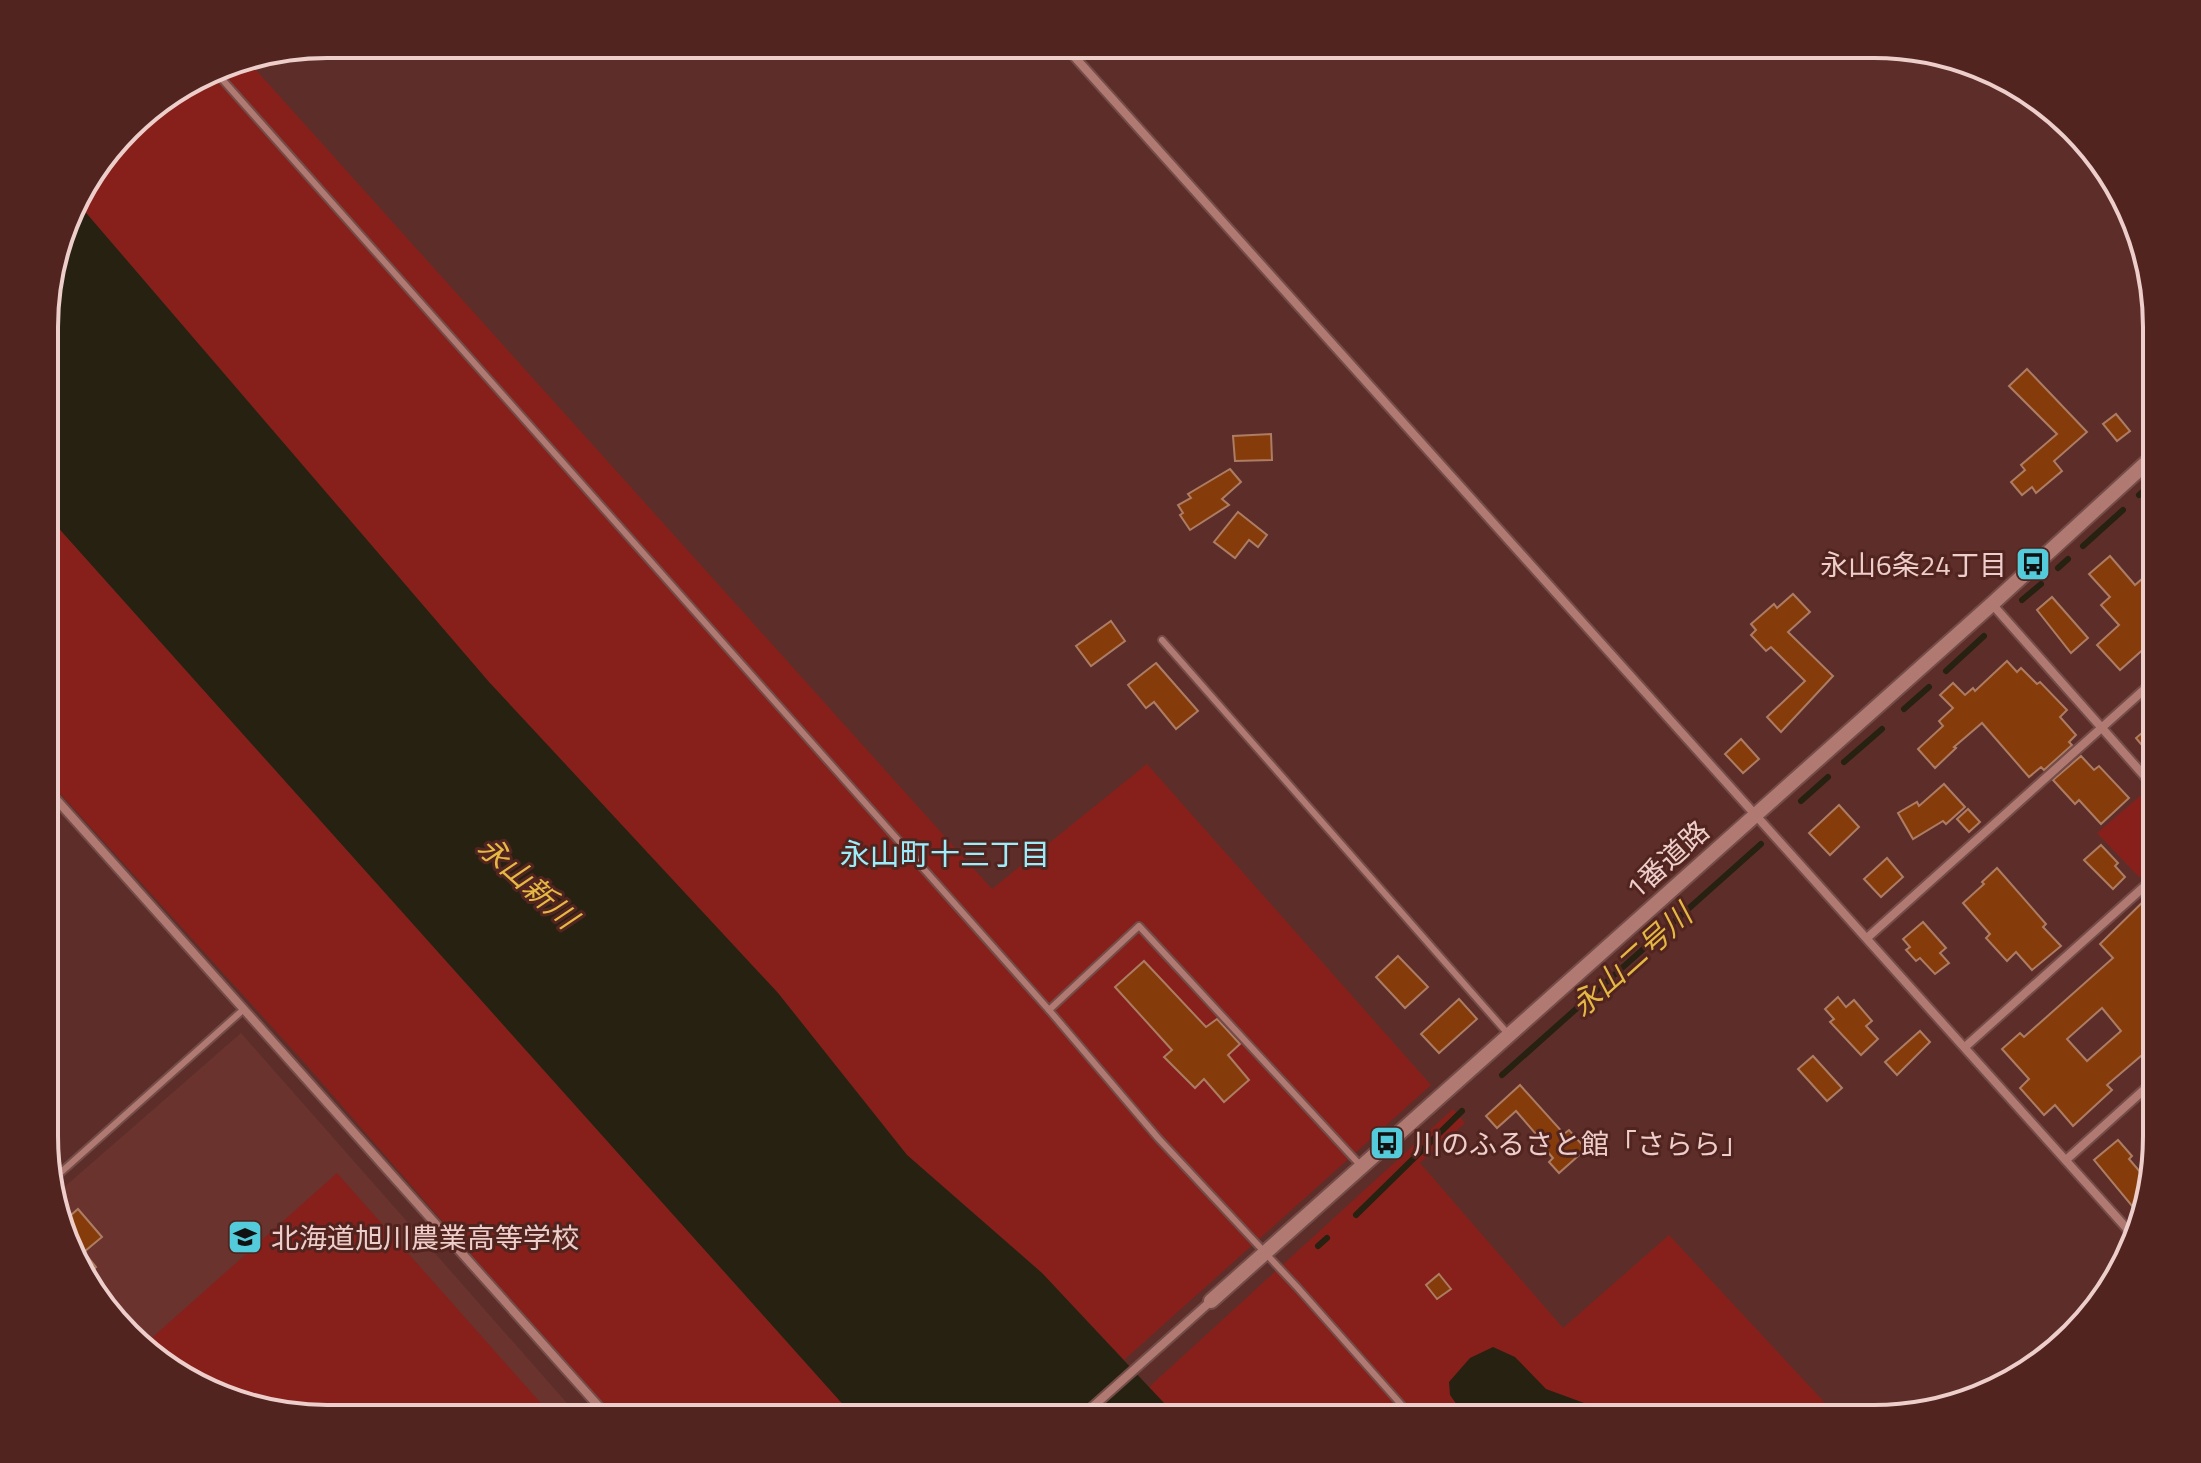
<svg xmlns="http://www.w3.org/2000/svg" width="2201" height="1463" font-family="'Titillium Web','Noto Sans JP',sans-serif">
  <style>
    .built { fill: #6a332d }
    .green { fill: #87201b }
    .water { fill: #272111 }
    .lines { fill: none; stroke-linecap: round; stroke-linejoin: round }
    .stream { stroke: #272111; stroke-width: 6 }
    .building { fill: #863c0a; stroke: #ad7c64; stroke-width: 2; fill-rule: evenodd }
    .service-casing { stroke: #744c48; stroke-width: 10 }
    .minor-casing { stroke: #744c48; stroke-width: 12 }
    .tertiary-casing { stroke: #744c48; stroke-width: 18 }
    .service { stroke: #b07a72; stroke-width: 6 }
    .minor { stroke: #b07a72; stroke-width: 8 }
    .tertiary { stroke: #b07a72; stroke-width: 14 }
    .labels { text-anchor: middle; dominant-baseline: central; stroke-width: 6; stroke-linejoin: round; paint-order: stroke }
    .poi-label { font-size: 28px; fill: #edceca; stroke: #52241f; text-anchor: start }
    .street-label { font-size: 28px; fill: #edceca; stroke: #52241f }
    .neighbourhood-label { font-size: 30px; fill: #9cedf9; stroke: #52241f }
    .water-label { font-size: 30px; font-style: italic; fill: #e4b843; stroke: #52241f }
    .rim { fill: none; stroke: #edceca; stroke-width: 4 }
  </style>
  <rect width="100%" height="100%" fill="#5d2e29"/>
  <!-- built -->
  <path class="built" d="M241,1033l340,386h-254l-90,-15 -67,-33 -88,-93 -28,-82z"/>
  <!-- green -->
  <g class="green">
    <path d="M247,60l745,829 155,-125 284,321 -307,275 -82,-87 -135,-118 -129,-162 -289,-311 -414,-482 65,-85 79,-50z"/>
    <path d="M46,514l810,905h-242l-311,-358 -257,-283z"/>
    <path d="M2140,796l16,16v50l-17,15 -42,-44z"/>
    <path d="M1453,1109l12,14 -45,40 143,165 106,-93 170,183 -660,1 -30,-32z"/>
    <path d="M337,1173l218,246h-228l-90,-15 -67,-33 -25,-27z"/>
  </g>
  <!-- water -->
  <g class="water">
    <path d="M75,200l414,482 289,311 129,162 135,118 137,146h-323l-810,-905v-223z"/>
    <path d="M1493,1347l22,10 31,32 60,22 14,8h-153l-17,-24 -1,-13 21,-24z"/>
  </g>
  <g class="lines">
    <!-- stream -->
    <g class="stream">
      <path d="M2139,495l17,-15"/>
      <path d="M2083,546l40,-36"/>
      <path d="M2058,568l10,-9"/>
      <path d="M2022,600l19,-16"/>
      <path d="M1946,671l38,-35"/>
      <path d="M1904,709l25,-22"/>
      <path d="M1844,762l38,-33"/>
      <path d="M1801,801l27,-24"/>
      <path d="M1502,1075l259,-231"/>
      <path d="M1356,1215l106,-104"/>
      <path d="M1318,1246l9,-8"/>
    </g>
  </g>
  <!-- building -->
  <g class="building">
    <path d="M2027,369l60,63 -33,29 8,10 -26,22 -4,-6 -10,8 -11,-13 14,-12 -4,-5 36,-31 -48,-48z"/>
    <path d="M2116,414l14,17 -13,10 -14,-17z"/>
    <path d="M1271,434l1,26 -37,1 -2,-25z"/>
    <path d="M1230,469l11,13 -19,17 7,6 -39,25 -10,-15 3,-2 -5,-8 13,-7 -3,-4z"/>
    <path d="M1238,512l29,23 -9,12 -9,-7 -14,18 -21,-16z"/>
    <path d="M2110,556l25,29 15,-13 6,7v59l-36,32 -23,-25 22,-20 -18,-20 9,-8 -21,-23z"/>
    <path d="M1793,594l17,18 -22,20 45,44 -52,56 -14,-15 38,-36 -34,-34 -5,4 -15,-16 5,-5 -5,-6 23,-20 3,4z"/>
    <path d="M2052,597l36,41 -17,15 -34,-43z"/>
    <path d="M1111,621l14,20 -34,25 -15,-20z"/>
    <path d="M2007,661l10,11 4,-4 16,16 3,-2 27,28 -7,7 16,18 -7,7 3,3 -28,25 -3,-3 -12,10 -47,-54 -28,24 2,1 -21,20 -17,-19 25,-23 -4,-5 14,-13 -13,-13 13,-12 12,12 8,-7 2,3z"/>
    <path d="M1156,663l42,48 -22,18 -22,-27 -8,6 -18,-23z"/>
    <path d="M2156,721v41l-20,-24z"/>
    <path d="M1741,739l18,20 -16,14 -18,-19z"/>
    <path d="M2081,756l13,14 5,-4 30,32 -28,26 -22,-24 -4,4 -22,-24z"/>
    <path d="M1944,784l21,23 -19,17 -3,-3 -30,18 -15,-26 19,-11 2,4z"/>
    <path d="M1839,805l20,22 -29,28 -21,-22z"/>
    <path d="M1968,809l12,13 -11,10 -12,-13z"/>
    <path d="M2101,845l17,18 -3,3 10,11 -12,12 -29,-29z"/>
    <path d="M1887,858l16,19 -22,20 -17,-18z"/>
    <path d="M1997,868l49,56 -3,3 18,19 -29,24 -16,-18 -9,9 -21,-23 4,-4 -27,-31 21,-19 -2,-2z"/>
    <path d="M2156,889v165l-9,9 -6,-7 -34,29 5,5 -39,36 -18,-21 -11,10 -24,-27 9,-9 -27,-30 18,-16 4,4 89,-79 -13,-14zM2102,1008l19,23 -34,30 -20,-22z"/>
    <path d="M1923,922l23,26 -6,5 9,10 -14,11 -15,-16 -4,3 -10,-11 4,-3 -7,-8z"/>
    <path d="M1398,956l30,31 -23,21 -29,-31z"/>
    <path d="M1144,961l62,66 11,-8 23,25 -12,11 21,25 -25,22 -20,-23 -9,9 -31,-31 8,-7 -57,-63z"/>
    <path d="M1838,997l8,10 8,-7 18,21 -6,5 12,13 -17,16 -31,-33 4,-3 -9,-10z"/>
    <path d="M1459,999l18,20 -38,34 -18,-19z"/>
    <path d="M1920,1031l10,11 -33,33 -12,-13z"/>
    <path d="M1813,1056l29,32 -15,13 -29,-32z"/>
    <path d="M1520,1085l44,49 5,-4 17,19 -27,24 -10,-11 4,-4 -7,-8 2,-2 -32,-37 -19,17 -11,-12z"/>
    <path d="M2118,1140l14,16 -3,3 18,21 -10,32 -43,-52z"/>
    <path d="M78,1209l24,28 -18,15 12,15 -13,11 -20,-56z"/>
    <path d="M1439,1274l12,15 -14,10 -11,-14z"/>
  </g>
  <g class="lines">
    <!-- service casing -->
    <g class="service-casing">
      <g id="service">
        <path d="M213,69l836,941 109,128 139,149 117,132"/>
        <path d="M1162,640l347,395"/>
        <path d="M1049,1010l90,-84 222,240"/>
        <path d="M50,1182l194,-173"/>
      </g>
    </g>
    <!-- minor casing -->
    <g class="minor-casing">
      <g id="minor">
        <path d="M1063,44l1067,1188"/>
        <path d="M1992,604l164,185"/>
        <path d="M46,788l564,631"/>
        <path d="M1867,938l289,-259"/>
        <path d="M1965,1047l191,-171"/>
        <path d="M2066,1160l90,-81"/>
        <path d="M1079,1419l132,-118"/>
      </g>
    </g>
    <!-- tertiary casing -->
    <g class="tertiary-casing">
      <path id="tertiary" d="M1211,1301l781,-697 164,-150"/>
    </g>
    <!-- service -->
    <use href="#service" class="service"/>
    <!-- minor -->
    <use href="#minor" class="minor"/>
    <!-- tertiary -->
    <use href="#tertiary" class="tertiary"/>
  </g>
  <!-- icons -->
  <defs>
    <g id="bus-square" transform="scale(1.8)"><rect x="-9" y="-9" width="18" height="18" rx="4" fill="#53cbdb" stroke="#52241f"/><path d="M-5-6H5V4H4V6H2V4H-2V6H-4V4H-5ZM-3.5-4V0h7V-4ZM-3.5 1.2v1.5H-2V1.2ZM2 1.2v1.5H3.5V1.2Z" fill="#111"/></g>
    <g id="school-square" transform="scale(1.8)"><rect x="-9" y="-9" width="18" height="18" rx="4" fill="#53cbdb" stroke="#52241f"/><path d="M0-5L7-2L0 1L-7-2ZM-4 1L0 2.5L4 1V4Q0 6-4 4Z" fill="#111"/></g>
  </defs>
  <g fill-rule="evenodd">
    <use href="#bus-square" x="2033" y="564"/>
    <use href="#bus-square" x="1387" y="1143"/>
    <use href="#school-square" x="245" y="1237"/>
  </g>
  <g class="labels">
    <!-- poi labels -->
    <g class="poi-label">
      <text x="2007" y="564" text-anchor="end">永山6条24丁目</text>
      <text x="1413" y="1143">川のふるさと館「さらら」</text>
      <text x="271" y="1237">北海道旭川農業高等学校</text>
    </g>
    <!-- street labels -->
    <g class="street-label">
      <text transform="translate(1667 859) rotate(-42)">1番道路</text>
    </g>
    <!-- neighbourhood labels -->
    <g class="neighbourhood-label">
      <text x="945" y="854">永山町十三丁目</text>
    </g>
    <!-- water labels -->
    <g class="water-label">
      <text transform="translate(528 882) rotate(42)">永山新川</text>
      <text transform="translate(1631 960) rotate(-42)">永山二号川</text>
    </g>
  </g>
  <!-- crop -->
  <path d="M0 0H2201V1463H0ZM327 58H1874A269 269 0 0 1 2143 327V1136A269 269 0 0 1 1874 1405H327A269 269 0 0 1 58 1136V327A269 269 0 0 1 327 58Z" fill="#52241f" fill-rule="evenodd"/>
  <path class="rim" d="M327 58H1874A269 269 0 0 1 2143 327V1136A269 269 0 0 1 1874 1405H327A269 269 0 0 1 58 1136V327A269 269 0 0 1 327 58Z"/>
</svg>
